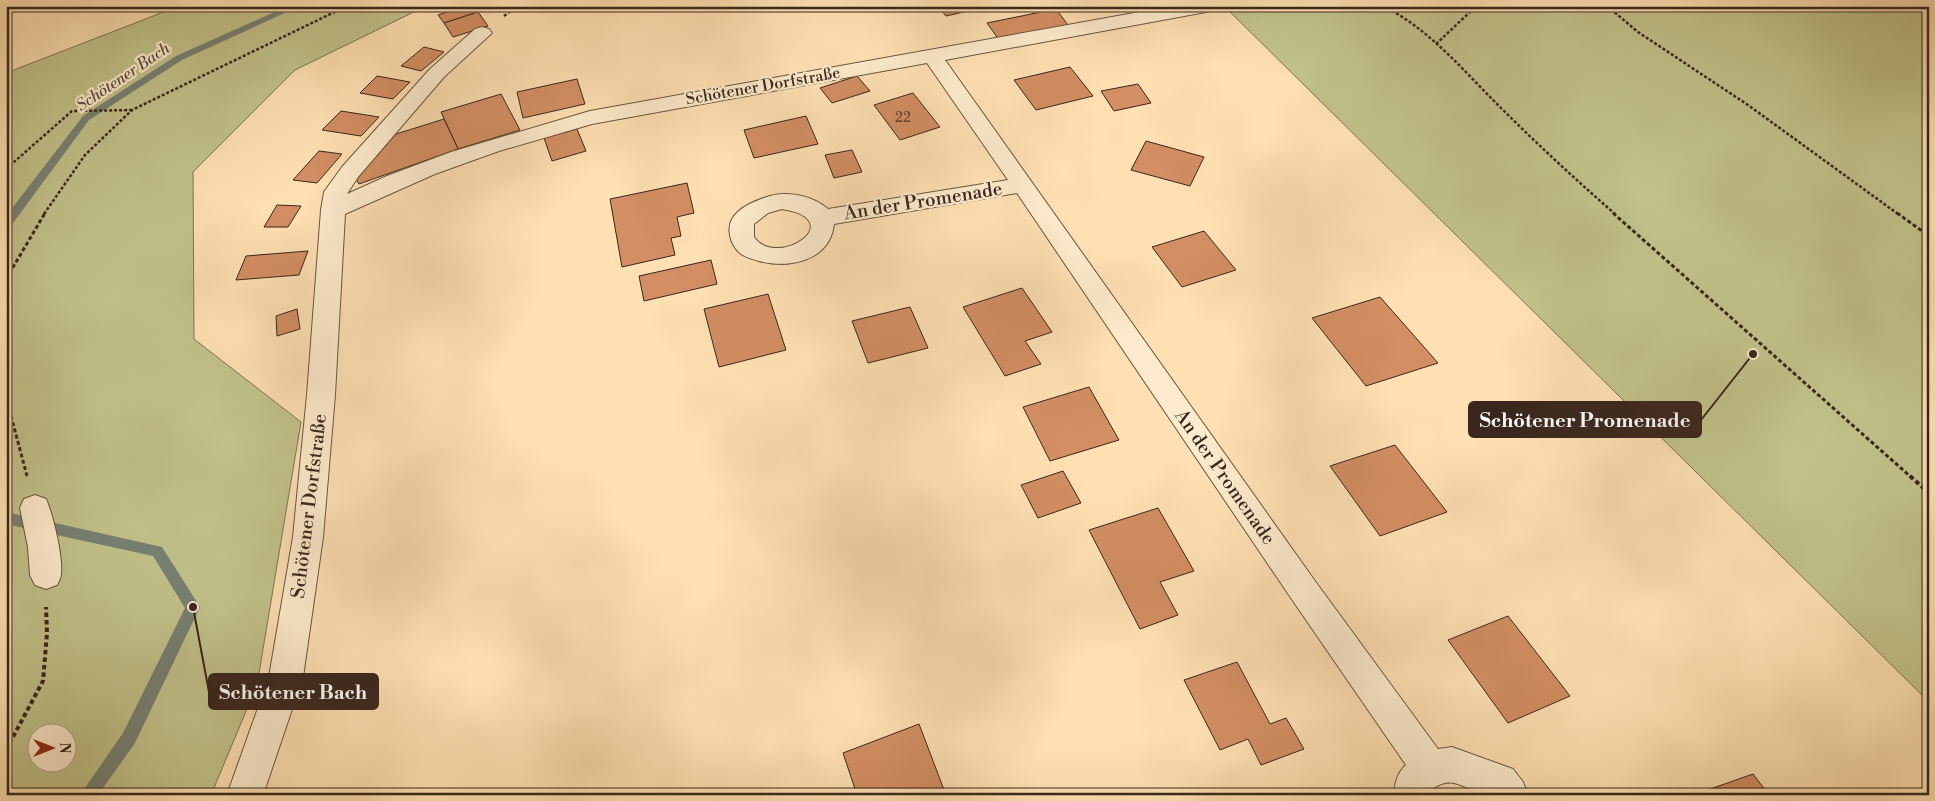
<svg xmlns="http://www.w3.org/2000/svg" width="1935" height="801" font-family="'Libre Bodoni',serif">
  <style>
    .green { fill: #c2c28b; stroke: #7e7454; fill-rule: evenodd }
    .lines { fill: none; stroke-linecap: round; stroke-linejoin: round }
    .stream { fill: #778174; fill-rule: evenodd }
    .building { fill: #d38e63; stroke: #39271e }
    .minor-casing { stroke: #6a5543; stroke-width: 2 }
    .path-far2 { stroke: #39271e; stroke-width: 2.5; stroke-dasharray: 3 2; stroke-linecap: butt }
    .path-far1 { stroke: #39271e; stroke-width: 3; stroke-dasharray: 4 2.5; stroke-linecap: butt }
    .path { stroke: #39271e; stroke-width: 4; stroke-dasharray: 4.5 3; stroke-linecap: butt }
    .minor { fill: #feebcd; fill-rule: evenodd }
    .labels { text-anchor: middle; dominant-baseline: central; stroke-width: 4.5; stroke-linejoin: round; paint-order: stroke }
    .far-number-label { font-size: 14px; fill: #60412f }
    .far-water-label { font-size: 16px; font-style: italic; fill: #534c42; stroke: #feebcd }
    .far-street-label { font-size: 16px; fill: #39271e; stroke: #feebcd }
    .street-label { font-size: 19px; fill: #39271e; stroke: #feebcd }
    .leader { fill: none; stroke: #39271e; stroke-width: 2 }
    .callout-dot { fill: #39271e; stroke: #feebcd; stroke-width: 2 }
    .callout { fill: #39271e; stroke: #39271e; stroke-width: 2 }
    .callout-label { font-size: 20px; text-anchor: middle; font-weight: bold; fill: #fff }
  </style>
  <rect width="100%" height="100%" fill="#fee0b2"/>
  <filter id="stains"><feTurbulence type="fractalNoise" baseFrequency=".004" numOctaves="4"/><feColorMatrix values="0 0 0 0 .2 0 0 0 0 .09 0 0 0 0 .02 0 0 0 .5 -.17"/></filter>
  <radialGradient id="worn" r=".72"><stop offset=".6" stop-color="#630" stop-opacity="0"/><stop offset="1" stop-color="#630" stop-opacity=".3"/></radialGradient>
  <!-- green -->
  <g class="green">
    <path d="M179,6h247l-131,64 -102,102 1,167 107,83 -44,263 -46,110h-205v-722zM38,734h30v30h-30z"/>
    <path d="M1224,6h705v696z"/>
  </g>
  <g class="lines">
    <!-- stream -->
    <g class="stream">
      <path d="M288,6h12l-118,54 -93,60 -79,107 -4,1v-12l77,-100 93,-60z"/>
      <path d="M6,512l156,35 38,60 -65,136 -37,52h-18l43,-62 62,-125 -32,-52 -147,-32z"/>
    </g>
  </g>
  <!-- building -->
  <g class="building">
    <path d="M466,6h8l4,6 -34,11 -6,-8z"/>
    <path d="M938,6h42l1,2 -35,8z"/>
    <path d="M1056,9l12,16 -69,15 -12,-17z"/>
    <path d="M478,12l10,14 -35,11 -9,-14z"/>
    <path d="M424,47l20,5 -23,19 -20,-5z"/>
    <path d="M1070,67l23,29 -57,14 -22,-30z"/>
    <path d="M377,76l33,6 -17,17 -33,-6z"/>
    <path d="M857,76l13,15 -38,12 -12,-15z"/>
    <path d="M577,79l8,25 -62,14 -6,-26z"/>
    <path d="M1138,84l13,19 -37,8 -13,-20z"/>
    <path d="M913,93l27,34 -40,13 -26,-35z"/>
    <path d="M501,94l19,36 -62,19 -17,-37z"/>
    <path d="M341,111l38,6 -18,19 -39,-6z"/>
    <path d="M806,116l12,28 -64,14 -10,-28z"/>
    <path d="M444,119l14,30 -99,35 -3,-5 40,-45z"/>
    <path d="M577,129l9,22 -34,10 -8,-23z"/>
    <path d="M1146,141l58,16 -14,29 -59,-16z"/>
    <path d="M852,150l10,22 -28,6 -9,-23z"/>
    <path d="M319,151l23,3 -25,29 -24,-3z"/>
    <path d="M687,183l7,30 -17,4 4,19 -10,2 4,17 -53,12 -12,-68z"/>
    <path d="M277,205l24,1 -13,21h-24z"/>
    <path d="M1204,231l32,39 -54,17 -30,-40z"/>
    <path d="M308,251l-9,24 -63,5 10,-24z"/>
    <path d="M711,260l6,24 -73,17 -5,-25z"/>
    <path d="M1022,288l30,44 -27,9 16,23 -36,12 -42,-69z"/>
    <path d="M768,294l18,56 -67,17 -15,-58z"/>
    <path d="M1380,297l58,66 -72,23 -54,-68z"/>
    <path d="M910,307l18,41 -60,15 -16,-42z"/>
    <path d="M297,309l3,20 -23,7 -1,-20z"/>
    <path d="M1089,387l30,53 -69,21 -27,-54z"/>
    <path d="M1395,445l52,67 -67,24 -50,-70z"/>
    <path d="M1063,471l18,32 -43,15 -17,-33z"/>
    <path d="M1158,508l36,63 -34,11 18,33 -38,14 -51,-99z"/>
    <path d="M1508,616l62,80 -62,27 -60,-83z"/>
    <path d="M1237,662l33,62 16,-6 18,31 -43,16 -13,-26 -28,11 -36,-70z"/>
    <path d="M919,724l27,71h-89l-14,-42z"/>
    <path d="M1753,774l16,21h-69l-1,-2z"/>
  </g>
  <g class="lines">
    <!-- minor casing -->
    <g class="minor-casing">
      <g id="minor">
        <path d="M1173,6h42l-2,4 -7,2 -261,48 370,521 123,168 14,-2 61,22 10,13 5,13c-13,0 -27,1 -40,0 -23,-3 -34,-24 -58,-4v4h-36c1,-12 3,-22 12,-30l-113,-164 -276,-408 -183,31c-4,37 -45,45 -75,37 -6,-2 -12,-3 -18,-7 -6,-5 -10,-12 -11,-19 -5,-23 23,-34 40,-39 19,-5 43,0 58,13l180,-29 -81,-117 -335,61 -93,27 -64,23 -90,40 -10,181 -12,142 -20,140 -40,118h-36l42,-118 24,-140 14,-142 14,-185 3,-18 18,-25 88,-98 45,-40 7,-2 7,2 3,4 -48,44 -86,100 -11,17 40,-18 64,-24 139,-41zM782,209c69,11 -5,61 -28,28v-13l14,-11z"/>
        <path d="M35,495l11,4c7,16 17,57 15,75 0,3 -2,7 -4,11l-11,4 -11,-4 -5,-10 -2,-28 -8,-39 4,-9z"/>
      </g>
    </g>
    <!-- path-far2 -->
    <g class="path-far2">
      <path d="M1383,6c45,22 80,64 115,99 38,38 77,74 117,109"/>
      <path d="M1607,6l31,26 110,73 150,109"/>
      <path d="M504,16l14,-10"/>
      <path d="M1436,44l34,-32 10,-6"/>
      <path d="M6,169l66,-58 60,-1"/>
      <path d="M44,214l41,-59 47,-45 215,-104"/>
    </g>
    <!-- path-far1 -->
    <g class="path-far1">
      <path d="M1613,213l298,264"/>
      <path d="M1897,213l32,23"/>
      <path d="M6,279l39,-66"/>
      <path d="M6,397l21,79"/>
    </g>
    <!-- path -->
    <g class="path">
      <path d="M1910,476l19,17"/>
      <path d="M6,750l37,-69 4,-48 -1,-26"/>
    </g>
    <!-- minor -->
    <use href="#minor" class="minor"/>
  </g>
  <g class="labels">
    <!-- far-number labels -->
    <g class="far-number-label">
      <text x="903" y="118">22</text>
    </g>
    <!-- far-water labels -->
    <g class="far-water-label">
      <text transform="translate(123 77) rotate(-34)">Schötener Bach</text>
    </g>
    <!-- far-street labels -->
    <g class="far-street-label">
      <text transform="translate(763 86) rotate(-10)">Schötener Dorfstraße</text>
    </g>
    <!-- street labels -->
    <g class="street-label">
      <text transform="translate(923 201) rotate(-9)">An der Promenade</text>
      <text transform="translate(1225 477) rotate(55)">An der Promenade</text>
      <text transform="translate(309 506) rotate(-83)">Schötener Dorfstraße</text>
    </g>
  </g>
  <!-- callouts -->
  <path class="leader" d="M1753 354L1701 420M193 607L209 692"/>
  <g class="callout-dot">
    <circle cx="1753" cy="354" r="5"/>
    <circle cx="193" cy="607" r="5"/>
  </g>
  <g class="callout">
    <rect x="1469" y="402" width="232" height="35" rx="5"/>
    <rect x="209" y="674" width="169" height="35" rx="5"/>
  </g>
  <g class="callout-label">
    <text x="1585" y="427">Schötener Promenade</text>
    <text x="293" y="699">Schötener Bach</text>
  </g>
  <!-- margin -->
  <rect width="1935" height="801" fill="none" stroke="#fee0b2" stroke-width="25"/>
  <rect x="8" y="8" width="1920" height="786" fill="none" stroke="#39271e" stroke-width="2.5"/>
  <rect x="12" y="12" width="1910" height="776" fill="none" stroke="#39271e"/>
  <!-- north arrow -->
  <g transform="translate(52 748) rotate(90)"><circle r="24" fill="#feebcd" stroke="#af9d87"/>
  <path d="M0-4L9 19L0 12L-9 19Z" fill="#8f2418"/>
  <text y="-8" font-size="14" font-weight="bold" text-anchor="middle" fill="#39271e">N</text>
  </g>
  <rect width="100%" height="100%" filter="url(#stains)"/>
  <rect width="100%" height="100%" fill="url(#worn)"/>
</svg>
